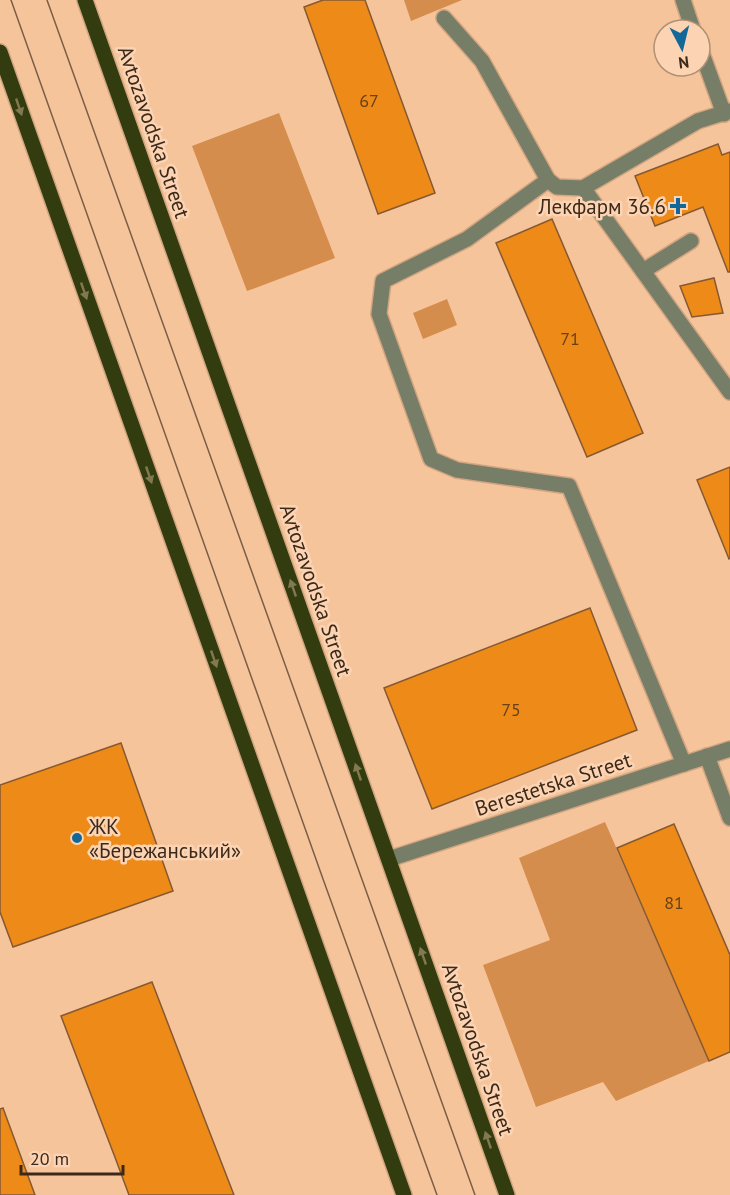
<svg xmlns="http://www.w3.org/2000/svg" width="730" height="1195" font-family="'PT Sans',sans-serif">
  <style>
    .green { fill: #d48d4c }
    .building { fill: #ee8a18; stroke: #855932; stroke-width: 1.5 }
    .lines { fill: none; stroke-linecap: round; stroke-linejoin: round }
    .minor-casing { stroke: #d1a581; stroke-width: 18 }
    .major-casing { stroke: #d1a581; stroke-width: 18 }
    .minor { stroke: #777e67; stroke-width: 15 }
    .major { stroke: #323c0f; stroke-width: 15 }
    .tram { stroke: #7c5e46; stroke-width: 1.5 }
    .oneway { fill: #837951 }
    .poi-dot { fill: #126898; stroke: #fcd4b3; stroke-width: 2 }
    .labels { text-anchor: middle; dominant-baseline: central; stroke-width: 5; stroke-linejoin: round; paint-order: stroke }
    .number-label { font-size: 18px; fill: #684119 }
    .street-label { font-size: 21px; fill: #3c2919; stroke: #fcd4b3 }
    .poi-label { font-size: 21px; fill: #3c2919; stroke: #fcd4b3; text-anchor: end }
  </style>
  <rect width="100%" height="100%" fill="#f6c49b"/>
  <!-- green -->
  <g class="green">
    <path d="M404,0h58l-51,21z"/>
    <path d="M279,113l56,145 -88,33 -55,-145z"/>
    <path d="M447,299l10,26 -34,14 -10,-26z"/>
    <path d="M605,822l104,239 -93,40 -13,-19 -67,25 -53,-142 67,-25 -31,-82z"/>
  </g>
  <!-- building -->
  <g class="building">
    <path d="M323,0h42l70,193 -57,21 -74,-207z"/>
    <path d="M718,144l4,11 8,-3v120h-2l-25,-65 -48,19 -20,-50z"/>
    <path d="M552,219l91,214 -56,24 -91,-214z"/>
    <path d="M714,278l9,35 -31,4 -12,-31z"/>
    <path d="M730,467v91l-1,1 -32,-79z"/>
    <path d="M590,608l47,122 -205,79 -48,-121z"/>
    <path d="M121,743l52,148 -160,56 -13,-35v-127z"/>
    <path d="M674,824l56,131v97l-21,9 -92,-213z"/>
    <path d="M152,982l56,146 26,67h-105l-13,-35 -55,-144z"/>
    <path d="M3,1108l32,87h-35v-86z"/>
  </g>
  <g class="lines">
    <!-- minor casing -->
    <g class="minor-casing">
      <g id="minor">
        <path d="M683,0l10,30"/>
        <path d="M444,18l38,43 66,119 9,7 26,1 147,204"/>
        <path d="M700,48l24,66"/>
        <path d="M548,180l-81,59 -84,42 -4,33 52,145 26,11 112,16 115,278"/>
        <path d="M583,188l115,-67 32,-10"/>
        <path d="M643,271l48,-30"/>
        <path d="M707,756l23,62"/>
        <path d="M389,859l341,-110"/>
      </g>
    </g>
    <!-- major casing -->
    <g class="major-casing">
      <g id="major">
        <path d="M85,0l422,1195"/>
        <path d="M0,52l404,1143"/>
      </g>
    </g>
    <!-- minor -->
    <use href="#minor" class="minor"/>
    <!-- major -->
    <use href="#major" class="major"/>
    <!-- tram -->
    <g class="tram">
      <path d="M11,0l312,879 114,316"/>
      <path d="M47,0l428,1195"/>
    </g>
  </g>
  <!-- one-way arrows -->
  <defs><path id="oneway-solid" d="M-6-.8H1V-3.2L6.5 0L1 3.2V.8H-6Z" transform="scale(1.5)"/></defs>
  <g class="oneway">
    <use href="#oneway-solid" transform="translate(19 107) rotate(71)"/>
    <use href="#oneway-solid" transform="translate(84 291) rotate(71)"/>
    <use href="#oneway-solid" transform="translate(149 475) rotate(71)"/>
    <use href="#oneway-solid" transform="translate(293 588) rotate(-109)"/>
    <use href="#oneway-solid" transform="translate(214 659) rotate(71)"/>
    <use href="#oneway-solid" transform="translate(358 772) rotate(-109)"/>
    <use href="#oneway-solid" transform="translate(423 956) rotate(-109)"/>
    <use href="#oneway-solid" transform="translate(488 1140) rotate(-109)"/>
  </g>
  <!-- markers -->
  <g class="poi-dot">
    <path d="M675 197h6v6h6v6h-6v6h-6v-6h-6v-6h6z"/>
    <circle cx="77" cy="838" r="6"/>
  </g>
  <g class="labels">
    <!-- number labels -->
    <g class="number-label">
      <text x="369" y="100">67</text>
      <text x="570" y="338">71</text>
      <text x="511" y="709">75</text>
      <text x="674" y="902">81</text>
    </g>
    <!-- street labels -->
    <g class="street-label">
      <text transform="translate(154 132) rotate(71)">Avtozavodska Street</text>
      <text transform="translate(316 590) rotate(71)">Avtozavodska Street</text>
      <text transform="translate(553 784) rotate(-18)">Berestetska Street</text>
      <text transform="translate(478 1049) rotate(71)">Avtozavodska Street</text>
    </g>
    <!-- poi labels -->
    <g class="poi-label">
      <text x="666" y="206">Лекфарм 36.6</text>
      <text x="89" y="826" text-anchor="start">ЖК<tspan x="89" dy="24">«Бережанський»</tspan></text>
    </g>
  </g>
  <!-- north arrow -->
  <g transform="translate(682 48) rotate(173)"><circle r="28" fill="#fcd4b3" stroke="#af9075" stroke-width="1.5"/>
  <path d="M0-4.5L10 22L0 15L-10 22Z" fill="#126898"/>
  <text y="-9" font-size="16" font-weight="bold" text-anchor="middle" fill="#3c2919">N</text>
  </g>
  <!-- scale -->
  <path d="M21 1165v9h102v-9" fill="none" stroke="#3c2919" stroke-width="3"/>
  <text x="30" y="1165" font-size="18" fill="#3c2919" stroke="#fcd4b3" stroke-width="4.5" paint-order="stroke">20 m</text>
</svg>
